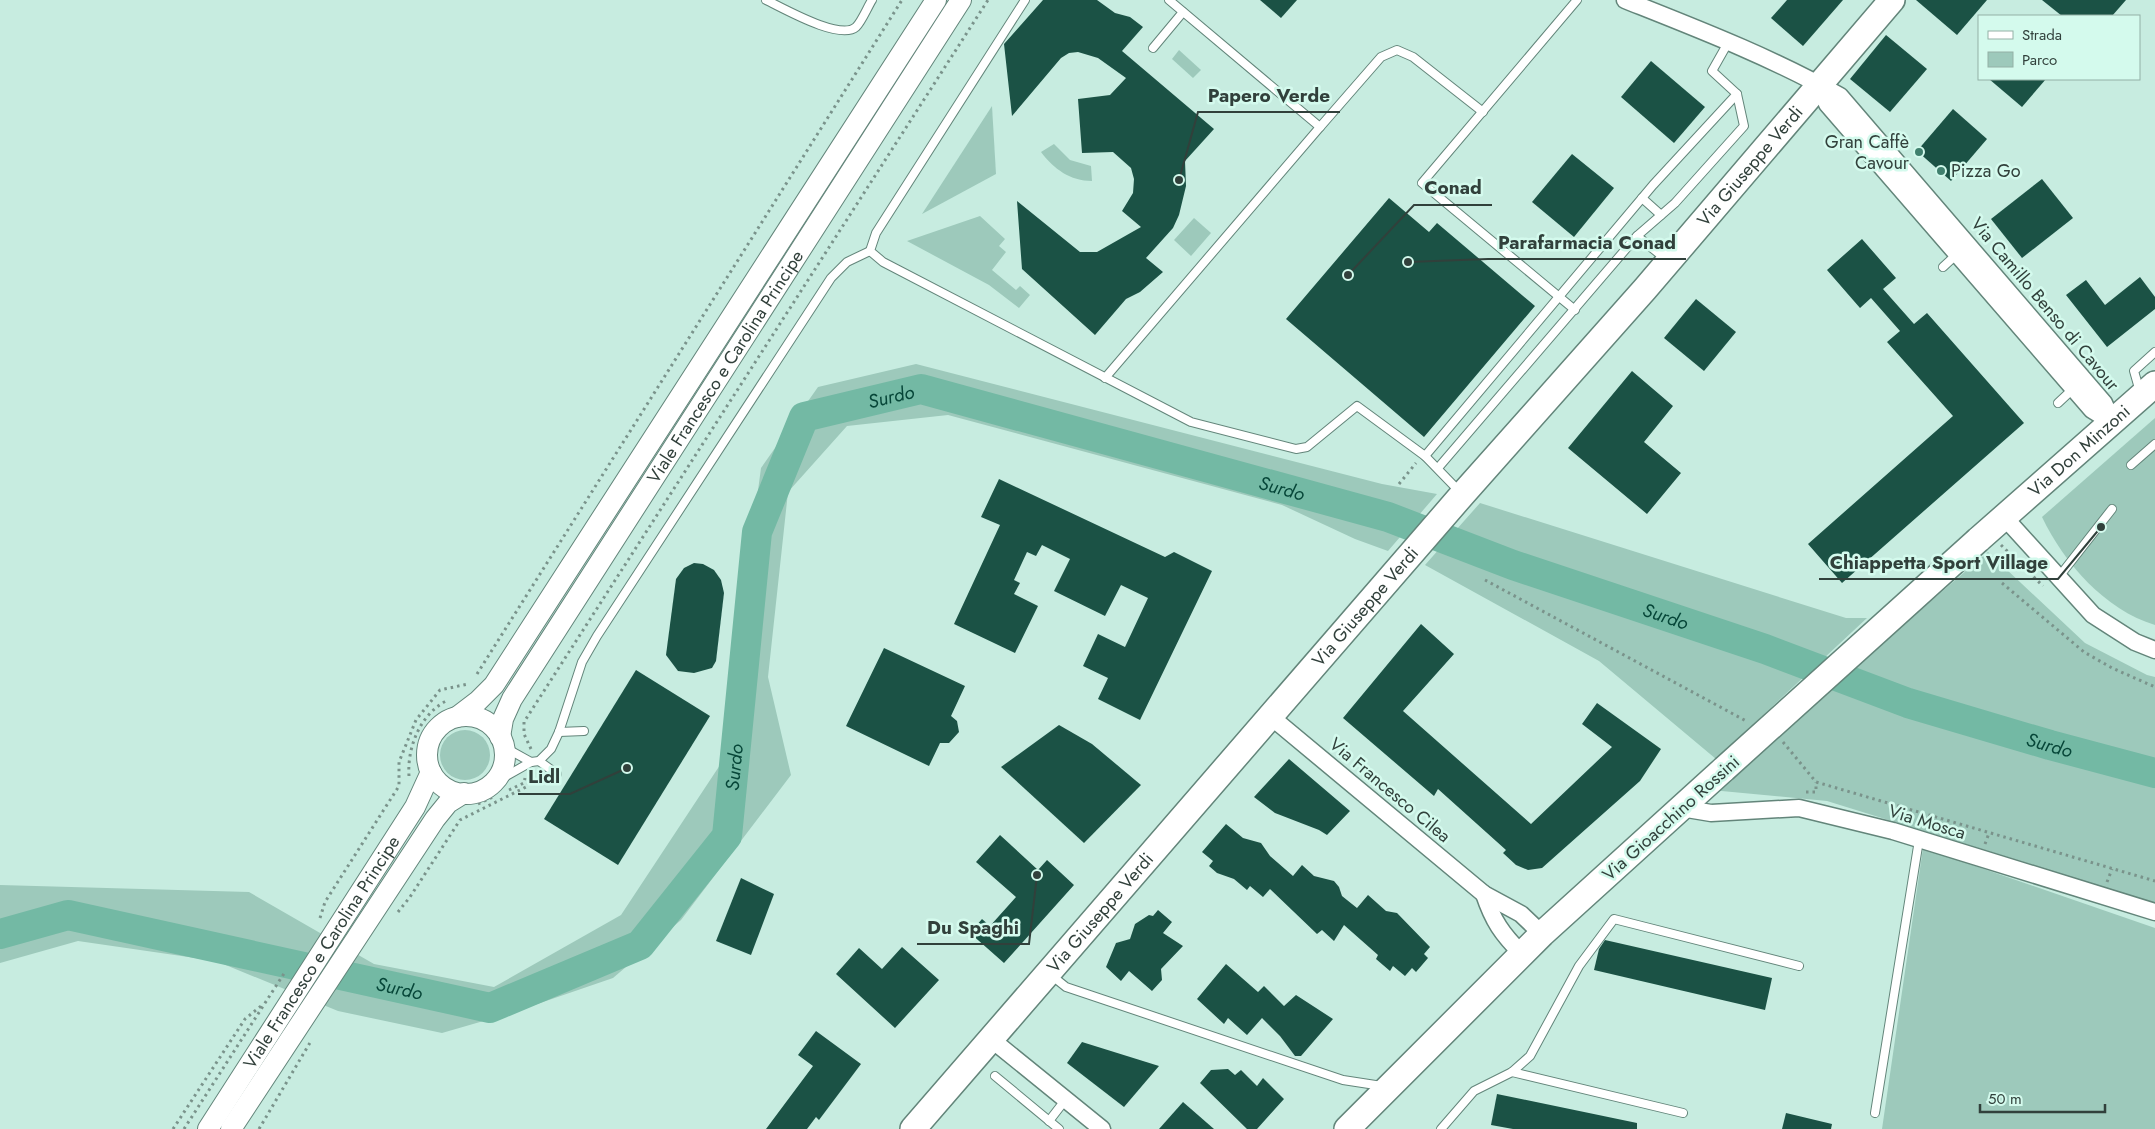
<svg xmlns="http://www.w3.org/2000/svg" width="2155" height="1129" font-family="Jost,sans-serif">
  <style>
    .green { fill: #9dc9bb }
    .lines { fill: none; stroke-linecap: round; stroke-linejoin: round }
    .river { stroke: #73b9a4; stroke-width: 30 }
    .building { fill: #1b5245 }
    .service-casing { stroke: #63857a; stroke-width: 10 }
    .minor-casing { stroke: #63857a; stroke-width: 19 }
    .tertiary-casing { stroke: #63857a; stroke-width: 22 }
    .primary-casing { stroke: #63857a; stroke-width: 28 }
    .path { stroke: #7a938b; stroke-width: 3; stroke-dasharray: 2.5 4; stroke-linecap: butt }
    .service { stroke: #fff; stroke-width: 8 }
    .minor { stroke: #fff; stroke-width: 16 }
    .tertiary { stroke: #fff; stroke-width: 20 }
    .primary { stroke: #fff; stroke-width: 25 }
    .primary-bridge-casing { stroke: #63857a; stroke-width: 28; stroke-linecap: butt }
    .primary-bridge { stroke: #fff; stroke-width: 25 }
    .poi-dot { fill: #40806e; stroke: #d4faed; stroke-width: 2 }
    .labels { text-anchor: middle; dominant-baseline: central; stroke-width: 5; stroke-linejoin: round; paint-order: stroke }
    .poi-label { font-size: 18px; fill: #31403b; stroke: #d4faed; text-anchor: end }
    .street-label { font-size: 18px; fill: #31403b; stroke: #d4faed }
    .water-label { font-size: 19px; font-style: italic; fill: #064638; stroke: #d4faed }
    .leader { fill: none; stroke: #31403b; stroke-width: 2 }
    .callout-dot { fill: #31403b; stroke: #d4faed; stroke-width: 2 }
    .callout-label { font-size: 19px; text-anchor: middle; font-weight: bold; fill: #31403b; stroke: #d4faed; stroke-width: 5; stroke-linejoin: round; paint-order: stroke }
  </style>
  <rect width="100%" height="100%" fill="#c7ece0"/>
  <!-- green -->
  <g class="green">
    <path d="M1179,50l22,20 -8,8 -21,-19z"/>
    <path d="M992,106l4,68 -74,40z"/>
    <path d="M1054,144l16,16 21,6 1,15c-22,0 -38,-12 -51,-29z"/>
    <path d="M980,216l25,23 -6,7 7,6 -14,18 24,20 4,-4 10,9 -11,13 -30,-23 -82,-44z"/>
    <path d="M1194,218l17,15 -20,23 -17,-16z"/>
    <path d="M916,364l466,120 55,10 -49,57 -33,-12 -73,-34 -334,-90 -101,11 -59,66 -20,185 23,98 -110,145 -68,58 -102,35 -69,20 -104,-22 -122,-50 -138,-20 -78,22v-78l249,7 125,72 120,23 127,-72 101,-153 39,-294 57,-81z"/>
    <path d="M2155,418v207c-50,-15 -91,-62 -113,-108z"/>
    <path d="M1480,503l366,115h21l-151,141 -117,-98 -174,-96z"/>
    <path d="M1988,552l97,91 62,32 8,2v226l-328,-102 -116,-11z"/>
    <circle cx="465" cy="755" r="25"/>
    <path d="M1923,848l232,80v201h-273z"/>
  </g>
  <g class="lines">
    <!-- river -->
    <path class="river" id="s1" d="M0,934l68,-19 422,93 150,-63 87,-109 30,-304 47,-115 117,-28 467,128 125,48 252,84 143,54 142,42 105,28"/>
  </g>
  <!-- building -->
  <g class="building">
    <path d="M1043,0h54l18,13 15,4 13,10 -21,24 92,78 -29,32 1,25 -7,29 -6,13 -27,30 17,14 -23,20 -14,7 -31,36 -73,-66 -5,-68 63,51h17l44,-25 -19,-16 11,-18 1,-14 -3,-11 -18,-16 -31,1 -4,-54 32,-4 16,-17 -28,-20 -20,-6 -9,1 -8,5 -49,58 -8,-72z"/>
    <path d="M1260,0h37l-16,18z"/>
    <path d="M1787,0h56l-40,46 -32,-28z"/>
    <path d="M1916,0h71l-30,35z"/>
    <path d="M2042,0h84l-14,16h-50z"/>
    <path d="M1886,35l41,34 -37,43 -40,-33z"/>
    <path d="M1651,61l54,46 -31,36 -53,-46z"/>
    <path d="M1989,79h57l-24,28z"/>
    <path d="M1953,109l34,30 -36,42 -34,-30z"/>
    <path d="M1572,154l42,34 -40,49 -42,-35z"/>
    <path d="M2042,179l31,39 -51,40 -31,-39z"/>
    <path d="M1389,198l40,34 8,-9 98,83 -111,131 -138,-118z"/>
    <path d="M1862,239l34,39 -13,11 31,35 13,-11 97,110 -182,160 -34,-39 145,-128 -66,-74 13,-11 -29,-33 -11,10 -33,-38z"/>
    <path d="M2140,277l15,20v12l-48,38 -41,-52 20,-15 19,25z"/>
    <path d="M1696,299l40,33 -32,39 -40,-33z"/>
    <path d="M1632,371l41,35 -29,36 37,31 -34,41 -79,-66z"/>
    <path d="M999,479l166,78 9,-5 38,19 -72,149 -42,-21 10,-21 -25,-12 15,-32 27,13 23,-49 -27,-13 -16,31 -51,-25 16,-32 -28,-14 -6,11 -9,-4 -13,28 6,3 -6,11 24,12 -23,47 -61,-29 46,-99 -19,-8z"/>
    <path d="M694,563l9,1 11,6 7,10 3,13 -8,68 -4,7 -18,5 -16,-2 -12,-16 10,-76 8,-11z"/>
    <path d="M1421,624l33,30 -51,57 128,113 81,-77 -30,-23 15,-21 64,46 -21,32 -98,87 -14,2 -12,-5 -13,-12 3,-3 -68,-61 -4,7 -91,-78z"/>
    <path d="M884,648l81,38 -14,30 6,5 2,11 -10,11h-9l-11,23 -83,-40z"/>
    <path d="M636,670l74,46 -92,149 -74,-46z"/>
    <path d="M1059,725l33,19 49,41 -57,58 -83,-76z"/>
    <path d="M1289,759l61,52 -23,24 -8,-5 -44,-17 -21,-16z"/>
    <path d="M1226,824l17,14 18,5 9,13 23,20 9,-11 12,11 20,5 5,6 3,9 15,12 11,-13 18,16 11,2 33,34 -6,7 4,4 -12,14 -4,-4 -7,8 -12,-10 -3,5 -14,-12 2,-4 -34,-30 -10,16 -12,-11 -5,4 -47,-45 -7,8 -13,-11 -3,4 -13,-11 -17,-6 -8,-7 4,-5 -11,-9z"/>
    <path d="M1000,835l38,35 9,-10 27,25 -70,78 -34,-30 12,-14 8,7 26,-29 -40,-35z"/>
    <path d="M741,878l33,16 -23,61 -35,-14z"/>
    <path d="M1158,910l14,12 -9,11 20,13 -22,23 1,11 -10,11 -23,-20 -8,10 -15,-14 10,-24 14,-4 5,-15 14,-9 4,1z"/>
    <path d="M1605,940l167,38 -7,32 -171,-40 5,-21z"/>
    <path d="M902,947l37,33 -44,48 -59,-54 23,-26 23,21z"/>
    <path d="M1226,964l32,28 6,-6 20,20 12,-11 37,24 -32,37h-6l-15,-20 -18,-18 -15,17 -19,-17 -4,6 -27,-25z"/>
    <path d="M816,1031l45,33 -42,56 -3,-3 -9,12h-41l47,-63 -15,-11z"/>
    <path d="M1082,1042l77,24 -35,41 -57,-44z"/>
    <path d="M1228,1069l7,6 6,-5 16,16 6,-8 21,21 -27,30h-10l-47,-46 11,-13z"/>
    <path d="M1497,1094l140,29v6h-124l-22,-4z"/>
    <path d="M1183,1102l31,27h-55z"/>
    <path d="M1786,1113l46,11 -1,5h-49z"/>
  </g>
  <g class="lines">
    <!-- service casing -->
    <g class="service-casing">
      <g id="service">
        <path d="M766,0c17,8 74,41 90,27 6,-6 11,-19 16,-27"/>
        <path d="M1025,0l-149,233 -6,18 13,11 308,160 105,27 11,-2 50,-41 68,50 228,-271 84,-91"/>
        <path d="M1153,48l30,-36"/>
        <path d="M1320,127l61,-70 16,-7 16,7 70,55"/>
        <path d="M1642,198l19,17"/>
        <path d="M1637,236l30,24"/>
        <path d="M1943,267l14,-13"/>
        <path d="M1575,310l-153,-127 155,-183"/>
        <path d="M1105,378l215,-251 -151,-127"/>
        <path d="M2140,392l-6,-21 21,-19"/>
        <path d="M2058,403l16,-15"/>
        <path d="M1425,456l34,35"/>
        <path d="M2131,465l24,-21"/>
        <path d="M1438,468l199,-232 38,-33 69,-77 -7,-32 -25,-23 17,-30"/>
        <path d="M2058,578l54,-69"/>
        <path d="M559,732l25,-1"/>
        <path d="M504,747l27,15"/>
        <path d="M539,761l18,13"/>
        <path d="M492,784l39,-22 8,-1 12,-12 8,-17 23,-70 15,-26 234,-358 16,-16 23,-11"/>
        <path d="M1051,975l15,12 277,93 39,6"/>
        <path d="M1512,1072l171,41"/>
        <path d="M995,1076l64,53"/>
        <path d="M1875,1113l44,-273"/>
        <path d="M1049,1121l17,-22"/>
        <path d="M1441,1129l33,-38 38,-19 18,-16 49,-90 35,-47 185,47"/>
      </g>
    </g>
    <!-- minor casing -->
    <g class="minor-casing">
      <g id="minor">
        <path d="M1625,0c73,29 146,57 215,96l264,307 9,20"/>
        <path d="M1820,85l7,19 265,306 21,13"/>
        <path d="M2005,518l88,97 42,27 20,8"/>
        <path d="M1270,716l214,178 37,20 21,20"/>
        <path d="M1681,808l30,5 88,-5 94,23 262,81"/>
        <path d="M1484,894c9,27 18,40 38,60"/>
        <path d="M991,1039l111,90"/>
      </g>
    </g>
    <!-- tertiary casing -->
    <g class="tertiary-casing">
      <g id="tertiary">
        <circle cx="466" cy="755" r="39"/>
        <path d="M457,717l21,-16 16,-16 442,-685"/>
        <path id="s2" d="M500,737l3,-18 9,-20 449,-699"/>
        <path id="s3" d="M208,1129l207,-322 16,-35"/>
        <path d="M231,1129l204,-310 13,-16 16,-10"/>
      </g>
    </g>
    <!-- primary casing -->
    <g class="primary-casing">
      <g id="primary">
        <path id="s4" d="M1978,540l177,-156"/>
        <path id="s5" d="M913,1129l549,-634 183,-206 247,-289"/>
        <path d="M1347,1129l195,-195 182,-165"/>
      </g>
    </g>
    <!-- path -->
    <g class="path">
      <path d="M1399,484l17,-21"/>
      <path d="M2001,545l42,41"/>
      <path d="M1485,580l263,142"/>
      <path d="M2002,583l82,69 28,16 43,19"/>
      <path d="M477,674l425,-674"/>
      <path d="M1783,742l33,40 339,99"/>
      <path d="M531,749l-7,-15v-12l464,-722"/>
      <path d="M409,776c-2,-30 12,-63 39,-76"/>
      <path d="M509,790l15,-7 1,-5"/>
      <path d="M1806,792h10v-10"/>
      <path d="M478,804l17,-8"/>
      <path d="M1898,817l4,-11"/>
      <path d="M1985,844l4,-11"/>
      <path d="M2107,882l5,-13"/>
      <path d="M398,912l12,-15 50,-77 68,-34 2,-11"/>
      <path d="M320,918l5,-16 74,-116v-24l17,-42 24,-30 28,-6"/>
      <path d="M173,1129l72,-110 16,-13"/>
      <path d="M184,1129l101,-157"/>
      <path d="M259,1129l52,-88"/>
    </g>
    <!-- service -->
    <use href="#service" class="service"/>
    <!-- minor -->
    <use href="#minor" class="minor"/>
    <!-- tertiary -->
    <use href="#tertiary" class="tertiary"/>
    <!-- primary -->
    <use href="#primary" class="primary"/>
    <!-- primary-bridge casing -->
    <g class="primary-bridge-casing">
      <path id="primary-bridge" d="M1724,769l254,-229"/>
    </g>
    <!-- primary-bridge -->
    <use href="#primary-bridge" class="primary-bridge"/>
  </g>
  <!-- markers -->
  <g class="poi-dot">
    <circle cx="1919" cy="152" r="5"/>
    <circle cx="1941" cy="171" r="5"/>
  </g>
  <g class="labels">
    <!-- poi labels -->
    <g class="poi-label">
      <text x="1909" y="142">Gran Caffè<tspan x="1909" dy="21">Cavour</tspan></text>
      <text x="1951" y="171" text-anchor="start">Pizza Go</text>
    </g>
    <!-- street labels -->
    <g class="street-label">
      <text stroke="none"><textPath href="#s5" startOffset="1276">Via Giuseppe Verdi</textPath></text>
      <text transform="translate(2045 304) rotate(50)">Via Camillo Benso di Cavour</text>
      <text stroke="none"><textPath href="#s2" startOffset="435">Viale Francesco e Carolina Principe</textPath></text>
      <text stroke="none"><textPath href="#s4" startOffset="135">Via Don Minzoni</textPath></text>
      <text stroke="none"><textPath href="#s5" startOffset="691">Via Giuseppe Verdi</textPath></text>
      <text transform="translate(1390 790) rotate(40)">Via Francesco Cilea</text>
      <text transform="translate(1671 818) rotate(-42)">Via Gioacchino Rossini</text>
      <text transform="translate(1927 822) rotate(17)">Via Mosca</text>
      <text stroke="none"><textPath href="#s5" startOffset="286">Via Giuseppe Verdi</textPath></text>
      <text stroke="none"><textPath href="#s3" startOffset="210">Viale Francesco e Carolina Principe</textPath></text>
    </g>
    <!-- water labels -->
    <g class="water-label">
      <text stroke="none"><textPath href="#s1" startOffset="1324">Surdo</textPath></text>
      <text stroke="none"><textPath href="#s1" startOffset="1729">Surdo</textPath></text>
      <text stroke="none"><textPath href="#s1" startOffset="2134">Surdo</textPath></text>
      <text stroke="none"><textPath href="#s1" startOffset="2539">Surdo</textPath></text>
      <text stroke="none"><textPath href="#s1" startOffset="874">Surdo</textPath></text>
      <text stroke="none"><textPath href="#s1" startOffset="410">Surdo</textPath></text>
    </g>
  </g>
  <!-- callouts -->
  <path class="leader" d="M1179 180L1198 112H1340M1348 275L1414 205H1492M1408 262L1488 259H1686M2101 527L2058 579H1819M627 768L570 794H518M1037 875L1029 944H917"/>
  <g class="callout-dot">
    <circle cx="1179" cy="180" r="5"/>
    <circle cx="1348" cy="275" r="5"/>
    <circle cx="1408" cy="262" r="5"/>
    <circle cx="2101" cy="527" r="5"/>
    <circle cx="627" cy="768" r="5"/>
    <circle cx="1037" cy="875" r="5"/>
  </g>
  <g class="callout-label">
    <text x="1269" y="102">Papero Verde</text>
    <text x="1453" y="194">Conad</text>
    <text x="1587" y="249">Parafarmacia Conad</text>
    <text x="1939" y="569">Chiappetta Sport Village</text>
    <text x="544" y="783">Lidl</text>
    <text x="973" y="934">Du Spaghi</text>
  </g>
  <!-- legend -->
  <rect x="1978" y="15" width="162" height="65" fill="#d4faed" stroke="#93b0a6"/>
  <rect x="1988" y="31" width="25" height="8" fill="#ffffff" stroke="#93b0a6"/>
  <text x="2022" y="40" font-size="15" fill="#31403b">Strada</text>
  <rect x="1988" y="52" width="25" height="15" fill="#9dc9bb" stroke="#93b0a6"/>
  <text x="2022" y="65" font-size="15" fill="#31403b">Parco</text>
  <!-- scale -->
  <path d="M1980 1104v8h125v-8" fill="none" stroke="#31403b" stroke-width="2.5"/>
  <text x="1988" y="1104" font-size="15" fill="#31403b" stroke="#d4faed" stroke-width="4" paint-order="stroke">50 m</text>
</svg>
